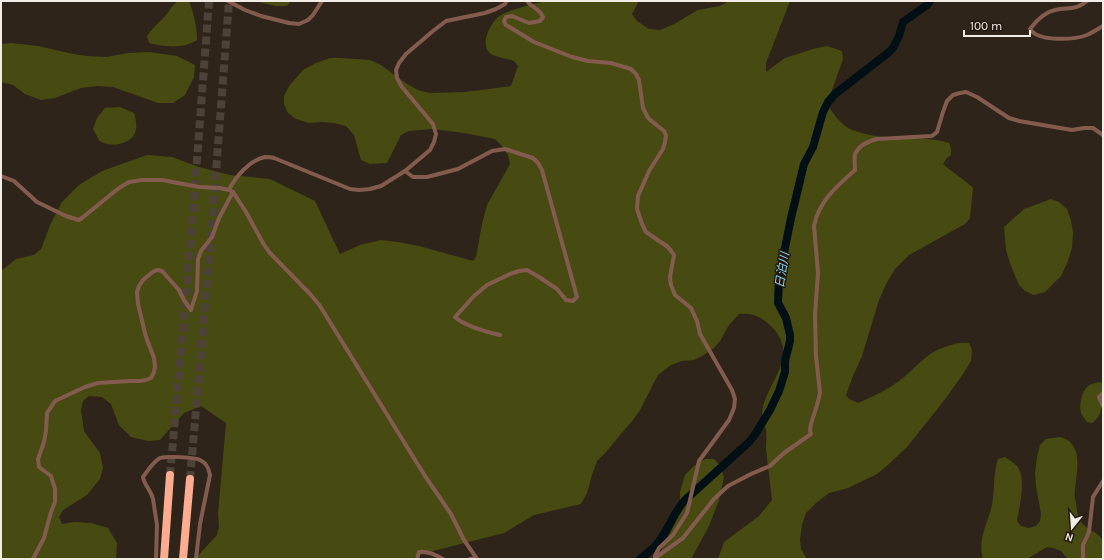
<svg xmlns="http://www.w3.org/2000/svg" width="1104" height="560" font-family="Karla,'Noto Sans JP',sans-serif">
  <style>
    .green { fill: #474b11 }
    .lines { fill: none; stroke-linecap: round; stroke-linejoin: round }
    .river { stroke: #021016; stroke-width: 8 }
    .highway-tunnel { stroke: #4c4238; stroke-width: 8; stroke-dasharray: 8 4; stroke-linecap: butt }
    .street { stroke: #845c4f; stroke-width: 4 }
    .highway { stroke: #fbac91; stroke-width: 8 }
    .labels { text-anchor: middle; dominant-baseline: central; stroke-width: 3; stroke-linejoin: round; paint-order: stroke }
    .water-label { font-size: 12px; font-style: italic; fill: #83d7f7; stroke: #241a10 }
  </style>
  <rect width="100%" height="100%" fill="#2e2419"/>
  <!-- green -->
  <g class="green">
    <path d="M179,1h10c5,13 8,26 8,39 -14,9 -32,7 -48,3l-2,-7c6,-9 13,-14 19,-21 5,-6 6,-11 13,-14z"/>
    <path d="M255,1h36l-4,5h-12z"/>
    <path d="M546,1h93l-7,13 5,7 12,8 11,1 14,-6 24,-14 22,-4 9,-5h61l-24,62v9l19,-14 28,-9 14,-3 15,5 1,8 -16,45c6,9 12,18 21,24 3,2 8,3 11,4 29,10 60,2 90,11l2,6v6l-4,3 -4,6c10,9 21,15 30,24l-3,30 -5,6 -56,31 -14,14 -9,15 -7,16 -17,56 -9,20 -7,19 3,4 9,4c14,-6 29,-13 41,-22 18,-13 25,-28 49,-35 8,-3 14,-4 21,-3l3,7 -1,11 -8,13 -17,24 -39,49 -18,17 -12,10 -29,14 -19,5 -13,10 -10,10 -4,12 -2,14 1,10 6,10h-89l6,-17 35,-26 13,-16c-2,-17 -4,-34 -6,-51 0,-7 1,-13 0,-19 -1,-6 -4,-12 -4,-18 5,-32 40,-56 8,-87 -10,-9 -18,-12 -31,-11l-10,11 -9,16 -6,7 -10,7 -10,5 -12,1 -11,4 -13,10 -18,35 -7,10 -12,14 -15,18 -9,9 -5,14 -5,18 -6,11 -47,11 -30,18 -79,20 -10,4 -2,2h-218l22,-24 2,-8 -1,-13 8,-91 -25,-17 -17,7 -24,27 -12,1 -17,-4 -12,-12 -8,-21 -9,-7 -13,-1 -6,5 -2,9 3,21 16,22 3,15 -3,11 -13,16 -24,15 -4,7 3,7 12,-2 17,1 17,5 9,15 -1,16h-115v-288l15,-12 18,-4 7,-6 10,-26 11,-21 17,-17 23,-14 45,-16 25,2 27,10 31,8 40,4 45,22 25,53 20,-9 21,-5 17,2 21,4 54,15 3,-4 6,-33 5,-19 23,-41 -2,-9 -6,-9 -7,-7 -31,-6 -32,-4 -23,2 -8,4 -14,28 -17,1 -9,-4 -7,-25 -8,-9 -12,-3 -11,-1 -14,1 -13,-4 -8,-6 -4,-9v-8l5,-10 14,-16 13,-7 14,-5h10l30,2 11,5 26,19 11,6 12,3 35,-1 46,-6 7,-20 -4,-5c-6,-2 -18,-4 -23,-7 -13,-9 1,-34 10,-39 10,-6 33,-11 45,-14z"/>
    <path d="M11,43l27,3 35,8 14,2 19,1 22,-4 21,-1 28,4 18,9 -1,12 -9,18 -12,8h-15l-45,-16 -16,-1 -16,2 -26,10 -14,2 -16,-6 -12,-9 -12,-3v-38z"/>
    <path d="M120,107l14,6c2,8 4,15 0,22 -6,10 -27,13 -35,5 -2,-3 -4,-8 -6,-11l4,-11 8,-10z"/>
    <path d="M1051,199l8,3 8,7 4,11 2,13 -1,15 -4,13 -7,15 -16,16 -11,3 -9,-4 -6,-6 -8,-19 -5,-16 -2,-23 20,-18z"/>
    <path d="M1099,382l4,1c0,14 1,33 -11,40l-5,-1c-2,-3 -5,-6 -6,-9 -2,-7 0,-20 6,-26 3,-3 8,-4 12,-5z"/>
    <path d="M1061,437c24,8 15,35 14,53 -1,4 0,9 1,13 2,17 3,20 18,29 3,2 5,3 7,6 3,6 2,14 2,21h-35l-7,-8 -8,-3 -6,-1 -20,12h-44c-6,-19 5,-36 9,-54 3,-16 1,-32 6,-46l7,-2c4,3 9,6 12,9 10,12 2,42 0,55l4,5 8,2 7,-2 4,-5 1,-7 -5,-28 -1,-13 2,-16 3,-12 6,-6z"/>
    <path d="M705,459h9l6,7 4,11 -5,23 -10,26 -18,33h-32l3,-10 14,-28 4,-14v-15l5,-17 9,-9z"/>
  </g>
  <g class="lines">
    <!-- river -->
    <path class="river" d="M640,559c6,-5 12,-9 17,-15 11,-13 16,-30 27,-43l64,-58 6,-7 16,-26 9,-19 6,-19v-11l5,-20v-6l-4,-17 -8,-15 1,-25 12,-60 13,-54 9,-17 10,-35 5,-10 7,-8 53,-41 5,-5 6,-12 4,-14 24,-17 3,-4"/>
    <!-- highway-tunnel -->
    <g class="highway-tunnel">
      <path d="M170,475l22,-249 17,-225"/>
      <path d="M190,479l22,-254 17,-224"/>
    </g>
    <!-- street -->
    <g class="street">
      <path d="M228,1l17,9 16,6 28,7 10,1 9,-4 5,-5 9,-14"/>
      <path d="M527,1c5,7 12,7 16,16l-3,4 -11,2 -17,-7 -6,1 -2,4 2,4 28,17 38,15 16,4 23,2 20,6 5,5 3,6 4,28 5,10 16,13 2,4 -1,7 -2,7 -14,22 -11,25 -1,13 5,15 4,8 22,15 6,8 -4,22 1,8 4,10 16,13 6,13 3,13 32,56 3,9 -1,9 -5,12 -30,41 -12,52 -14,22 -14,13 -4,8"/>
      <path d="M1087,1c-12,10 -19,6 -32,9 -10,2 -19,11 -25,19 8,13 44,11 57,6 5,-2 11,-6 16,-9"/>
      <path d="M405,171l8,6h14l31,-8 34,-18 13,-2 28,9 5,5 4,7 35,127 -4,4 -7,-1 -9,-11 -18,-12 -12,-7 -8,1 -9,3 -23,11 -13,11 -19,21c11,10 32,15 45,18"/>
      <path d="M1,176l13,5 23,21 29,14 13,4 3,-2 37,-30 10,-6 13,-2h20l37,7 21,1 9,2 4,2 13,20 17,31 6,9 42,43 9,11 105,170 26,38 13,26 13,19"/>
      <path d="M229,190c6,-13 21,-30 36,-33 3,0 6,0 9,1l76,31 9,1 11,-1 11,-3 24,-15 25,-21 4,-8 2,-8 -3,-10 -31,-37 -5,-9 -1,-8 3,-7 7,-9 27,-23 13,-10 39,-8 11,-4 9,-5 2,-3"/>
      <path d="M1103,393l-4,4 4,9"/>
      <path d="M655,558l28,-20 31,-39 14,-13 23,-12 19,-8 14,-13 27,-19 -1,-4 1,-6 6,-19 3,-12 -4,-37 -1,-42 3,-41 -4,-47c5,-25 23,-40 41,-56 0,-4 -1,-12 0,-16 4,-9 14,-13 22,-15l55,-3 5,-4 6,-20 4,-11 6,-6 7,-2 6,-1 11,5 32,21 10,3 53,9 12,-2h9l10,7"/>
      <path d="M33,559l11,-21 7,-26 4,-10v-13l-4,-13 -12,-9 -1,-8 6,-17 2,-11 1,-18 8,-12 30,-14 13,-4 32,-2h10l6,-1 5,-2 3,-6 1,-6 -1,-8 -8,-21 -8,-33 -1,-12 2,-6 4,-6 11,-9 4,-1 4,1 17,19 5,10 7,10 6,-19 1,-32 3,-8 11,-14 7,-19 14,-26"/>
      <path d="M156,559l1,-34 -4,-26c-2,-9 -9,-14 -10,-22 5,-7 10,-15 17,-19 5,-2 35,-1 40,2 7,3 9,9 10,15l-10,49 -4,35"/>
      <path d="M417,559l2,-7c9,-1 17,3 24,7"/>
      <path d="M470,559l6,-1"/>
      <path d="M1083,559v-14l6,-13 4,-35 10,-16"/>
    </g>
    <!-- highway -->
    <g class="highway">
      <path d="M164,559l6,-84"/>
      <path d="M183,559l7,-80"/>
    </g>
  </g>
  <g class="labels">
    <!-- water labels -->
    <g class="water-label">
      <text transform="translate(782 270) rotate(-81)">日泊川</text>
    </g>
  </g>
  <!-- border -->
  <rect width="1104" height="560" fill="none" stroke="#f3ece5" stroke-width="4"/>
  <!-- north arrow -->
  <g transform="translate(1072 528) rotate(197)" stroke="#241a10" stroke-width="3" paint-order="stroke">
  <path d="M0-3L7 15L0 10L-7 15Z" fill="#f3ece5"/>
  <text y="-6" font-size="11" font-weight="bold" text-anchor="middle" fill="#f3ece5">N</text>
  </g>
  <!-- scale -->
  <path d="M964 30v6h66v-6" fill="none" stroke="#f3ece5" stroke-width="2"/>
  <text x="970" y="30" font-size="12" fill="#f3ece5" stroke="#241a10" stroke-width="3" paint-order="stroke">100 m</text>
</svg>
